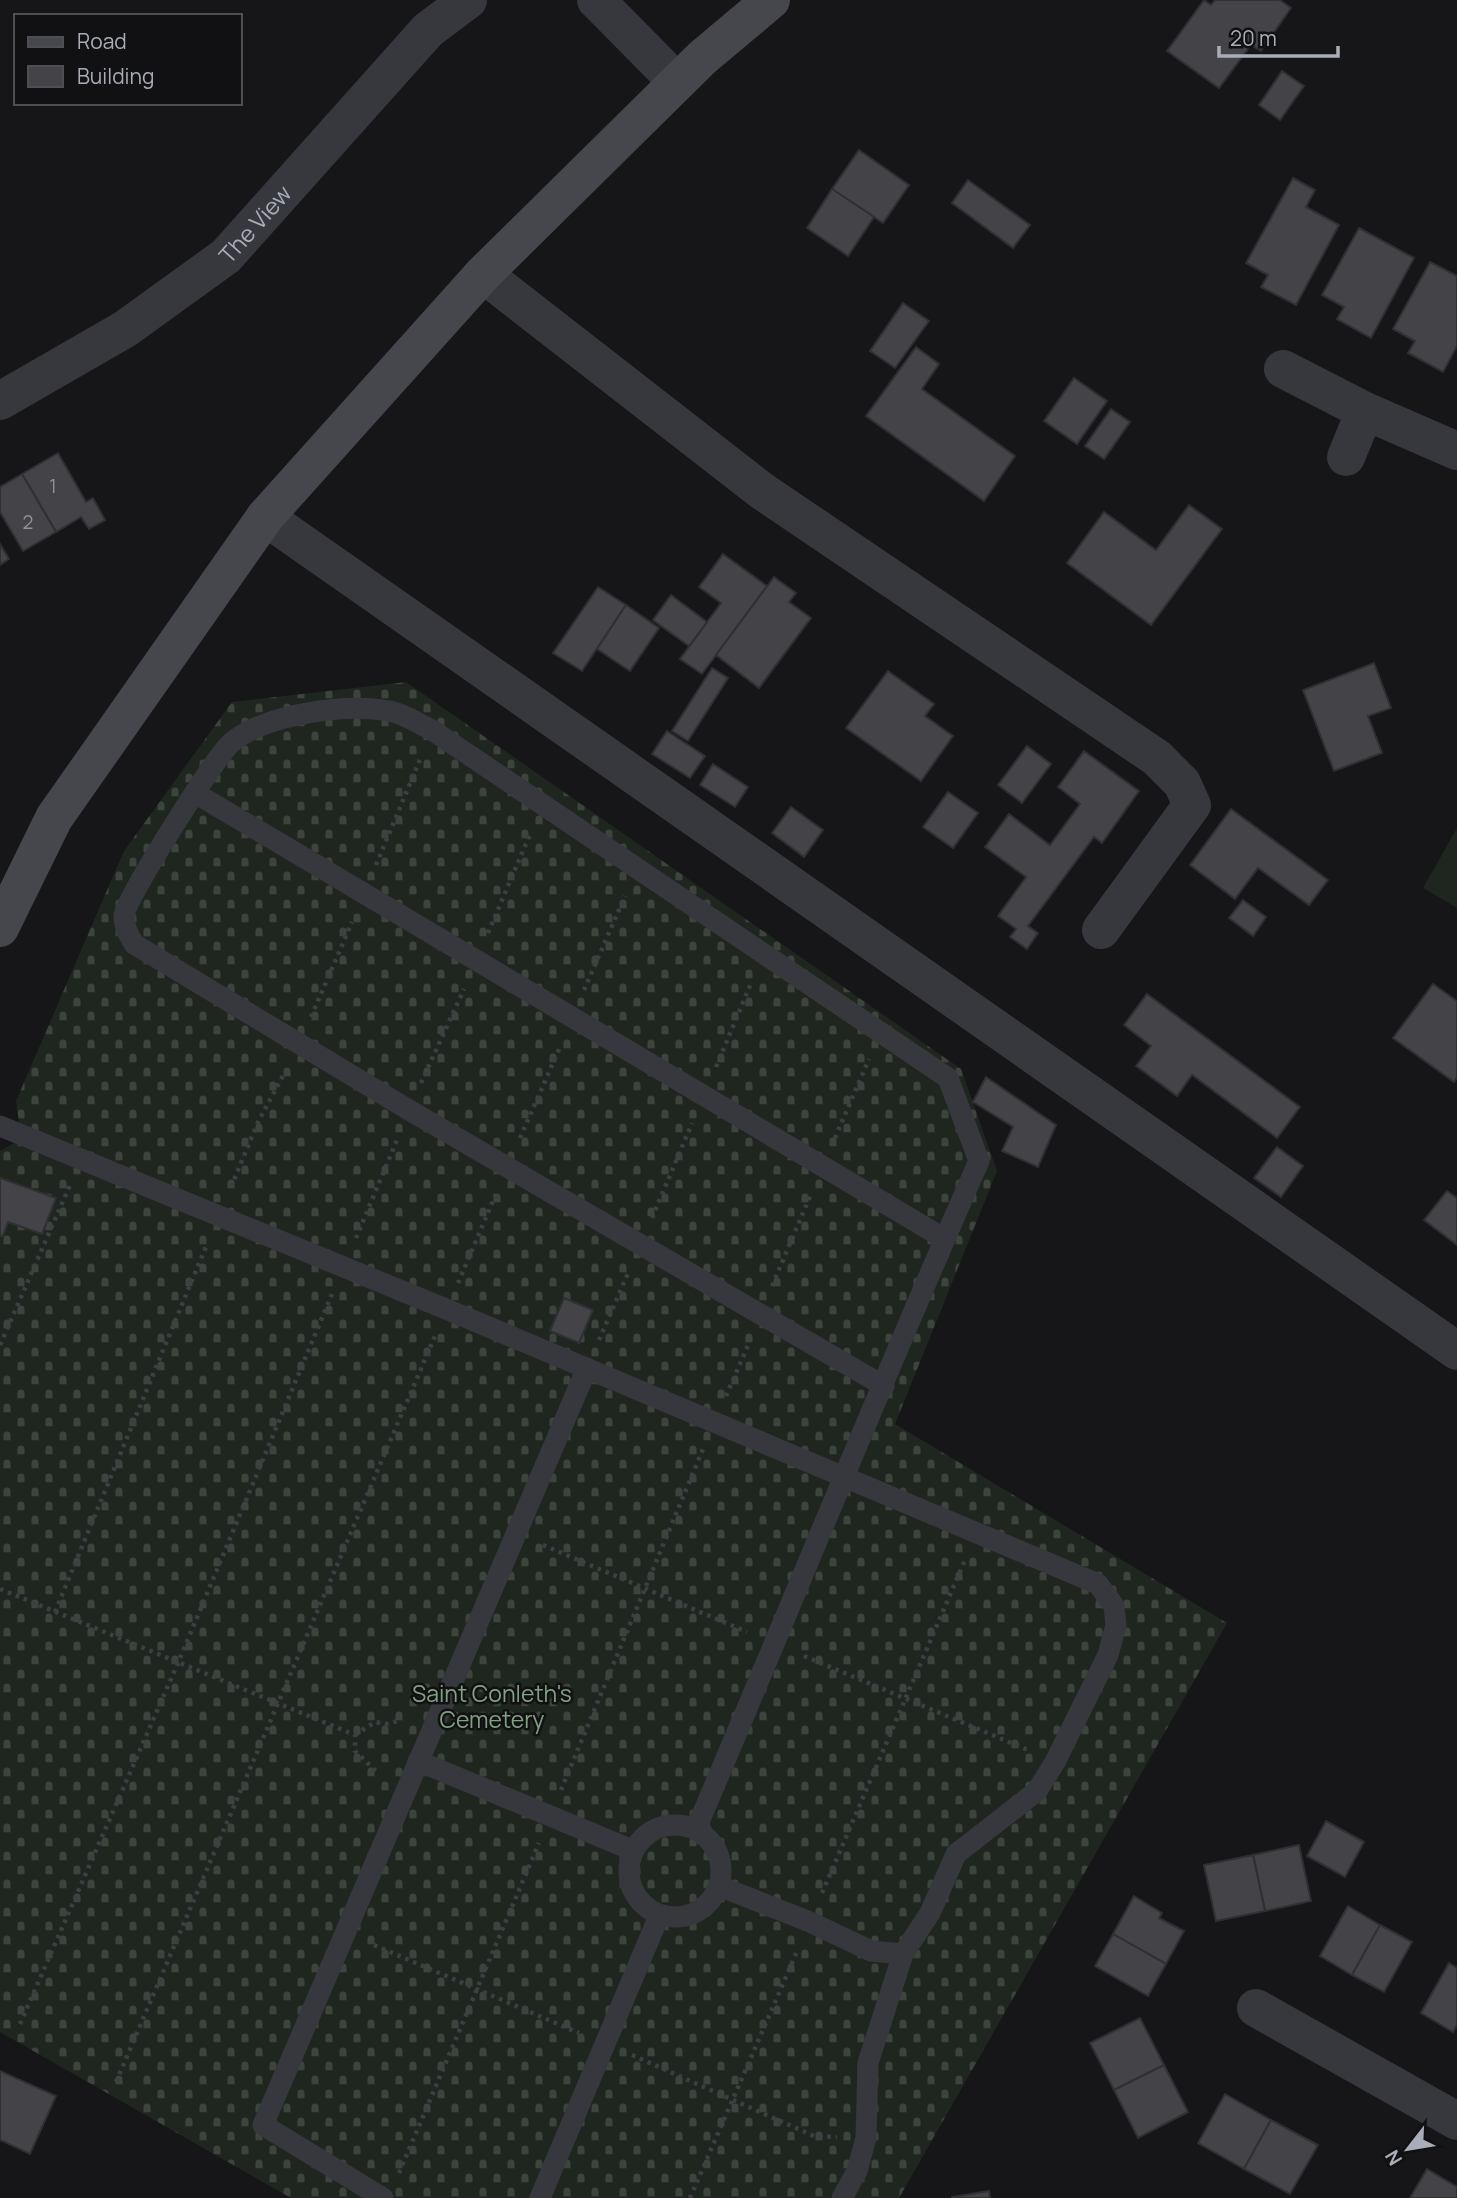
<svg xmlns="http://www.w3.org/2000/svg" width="1457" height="2198" font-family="Manrope,sans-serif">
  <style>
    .cemetery { fill: url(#cemetery-stones) }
    .pitch { fill: #1f261f }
    .building { fill: #434348; stroke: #303034; stroke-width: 2 }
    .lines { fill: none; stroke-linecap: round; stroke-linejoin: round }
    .path { stroke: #3e3f44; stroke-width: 4.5; stroke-dasharray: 3.5 5; stroke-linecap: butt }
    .lane { stroke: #37383d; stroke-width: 21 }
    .street { stroke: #37383d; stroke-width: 38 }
    .secondary { stroke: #46474d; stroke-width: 38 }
    .labels { text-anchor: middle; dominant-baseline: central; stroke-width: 5; stroke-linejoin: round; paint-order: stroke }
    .number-label { font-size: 19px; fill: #90929b }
    .street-label { font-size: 23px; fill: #a9adb7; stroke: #111113 }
    .park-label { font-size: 23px; fill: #81a183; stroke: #111113 }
  </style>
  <defs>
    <pattern id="cemetery-stones" width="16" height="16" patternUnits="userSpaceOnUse" patternTransform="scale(1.75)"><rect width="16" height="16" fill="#1f261f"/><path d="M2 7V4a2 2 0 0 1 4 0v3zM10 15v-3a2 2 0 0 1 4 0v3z" fill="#3d433d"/></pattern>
  </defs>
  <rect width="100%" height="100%" fill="#161618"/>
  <!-- cemetery -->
  <path class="cemetery" d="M406,682l555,387 36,102 -102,253 332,199 -328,575h-608l-291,-166v-881l14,-8 5,-21 -3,-21 108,-250 108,-149z"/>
  <!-- pitch -->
  <path class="pitch" d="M1457,828v80l-34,-20z"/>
  <!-- building -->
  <g class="building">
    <path d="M1204,0l7,5 4,-5h65l11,8 -30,43 -10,-6 -32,43 -52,-37z"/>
    <path d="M1282,71l22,15 -24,34 -21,-15z"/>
    <path d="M859,150l50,35 -26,38 -51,-34z"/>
    <path d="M1293,178l22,12 -9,17 33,18 -43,80 -35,-18 7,-12 -22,-12z"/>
    <path d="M968,180l62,45 -17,23 -61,-45z"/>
    <path d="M832,189l42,28 -26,39 -41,-28z"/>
    <path d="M1359,228l55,30 -43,80 -34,-19 7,-12 -22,-12z"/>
    <path d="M1430,262l27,14v70l-14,26 -35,-19 7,-12 -22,-12z"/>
    <path d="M903,303l26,18 -34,47 -25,-17z"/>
    <path d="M916,347l23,17 -17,25 93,67 -31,45 -118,-85z"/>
    <path d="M1074,378l33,23 -30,43 -33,-23z"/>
    <path d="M1111,409l19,13 -26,37 -19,-13z"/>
    <path d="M58,453l28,49 7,-4 12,22 -16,9 -8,-12 -25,15 -34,-58z"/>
    <path d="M22,474l34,58 -33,19 -23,-39v-25z"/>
    <path d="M1189,505l33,24 -71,96 -84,-62 37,-51 52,38z"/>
    <path d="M0,544l9,15 -9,6z"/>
    <path d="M723,554l44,32 -65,88 -22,-15 41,-56 -22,-16z"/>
    <path d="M774,577l22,16 -7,9 22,16 -52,70 -43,-33z"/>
    <path d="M598,587l28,18 -44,66 -29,-18z"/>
    <path d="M671,595l36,27 -18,24 -36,-26z"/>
    <path d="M626,605l33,23 -29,43 -33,-22z"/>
    <path d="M1374,663l17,45 -23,8 14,37 -48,18 -31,-81z"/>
    <path d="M712,668l16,10 -40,63 -16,-10z"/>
    <path d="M888,671l46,33 -9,12 28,20 -32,45 -75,-53z"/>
    <path d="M667,731l38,25 -15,22 -38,-24z"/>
    <path d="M1027,746l24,18 -29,39 -24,-18z"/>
    <path d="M1084,751l55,40 -37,52 -8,-6 -66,89 10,7 -11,16 -17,-12 6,-8 -18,-13 28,-39 -41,-30 24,-33 41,31 30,-41 -22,-17z"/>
    <path d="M713,764l35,23 -13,20 -35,-22z"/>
    <path d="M948,792l30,21 -25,35 -30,-21z"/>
    <path d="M791,807l32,23 -19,27 -32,-24z"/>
    <path d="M1231,809l97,71 -19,25 -51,-37 -23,31 -45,-34z"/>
    <path d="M1243,900l23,17 -13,19 -24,-18z"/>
    <path d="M1433,984l24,17v76l-3,5 -61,-44z"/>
    <path d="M1147,994l153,113 -23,31 -85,-63 -15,21 -41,-30 15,-20 -27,-21z"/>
    <path d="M986,1077l70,48 -18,42 -36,-16 11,-24 -40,-25z"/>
    <path d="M1277,1147l26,19 -22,31 -27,-19z"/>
    <path d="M0,1178l56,20 -14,36 -34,-12 -5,14h-3z"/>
    <path d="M1447,1191l10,7v47l-33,-25z"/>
    <path d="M564,1298l29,12 -14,33 -29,-12z"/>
    <path d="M1326,1821l38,21 -19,35 -38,-21z"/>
    <path d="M1299,1845l12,56 -46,10 -12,-56z"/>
    <path d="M1253,1855l12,56 -49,10 -12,-56z"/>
    <path d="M1134,1896l28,17 -3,5 25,13 -18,33 -53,-30z"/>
    <path d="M1348,1906l32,19 -28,50 -32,-19z"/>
    <path d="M1380,1925l32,17 -28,50 -32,-17z"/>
    <path d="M1113,1934l53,30 -18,32 -53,-30z"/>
    <path d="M1449,1963l8,5v57l-4,7 -32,-19z"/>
    <path d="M1140,2018l24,47 -50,25 -24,-47z"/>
    <path d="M1164,2065l24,47 -50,26 -24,-48z"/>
    <path d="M0,2071l56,25 -26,58 -30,-14z"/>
    <path d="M1225,2094l46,26 -27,49 -46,-26z"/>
    <path d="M1271,2120l47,25 -28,49 -46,-25z"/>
    <path d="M1427,2169l30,18v11h-47z"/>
    <path d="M989,2191l1,7h-38v-1z"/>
  </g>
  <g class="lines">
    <!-- path -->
    <g class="path">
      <path d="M376,865l45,-108"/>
      <path d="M488,933l43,-101"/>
      <path d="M584,990l41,-94"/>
      <path d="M311,1017l41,-95"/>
      <path d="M716,1067l36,-86"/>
      <path d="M421,1083l43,-94"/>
      <path d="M520,1138l40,-91"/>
      <path d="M835,1138l34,-79"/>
      <path d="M231,1187l27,-65 27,-50"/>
      <path d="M652,1218l40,-95"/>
      <path d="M356,1238l41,-98"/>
      <path d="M458,1283l38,-89"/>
      <path d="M772,1286l39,-92"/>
      <path d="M599,1340l30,-69"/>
      <path d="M0,1345l70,-160"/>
      <path d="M726,1396l23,-53"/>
      <path d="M543,1545l204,87"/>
      <path d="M0,1589l355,146v16l24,23"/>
      <path d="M55,1612l152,-368"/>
      <path d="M804,1656l224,94"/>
      <path d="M355,1735l20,-13 11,2 16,-4"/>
      <path d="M561,1790l142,-341"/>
      <path d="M822,1893l143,-333"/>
      <path d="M374,1945l205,88"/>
      <path d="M20,2024l158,-361 154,-369"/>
      <path d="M632,2055l182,81 23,1"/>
      <path d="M116,2082l319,-746"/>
      <path d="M399,2173l140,-330"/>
      <path d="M690,2198l108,-249"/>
    </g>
    <!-- lane -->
    <g class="lane">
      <path d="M195,793l750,446"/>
      <path d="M0,1126l446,183 652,275 16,22 2,19 -8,30 -53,107 -18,29 -81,63 -26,59 -27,41 -35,109 -2,75 -9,33 -15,27"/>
      <path d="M418,1761l214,89"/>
      <circle cx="675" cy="1871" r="46"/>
      <path d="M696,1829c95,-222 185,-447 283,-668l-31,-83 -516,-348c-13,-6 -29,-17 -43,-19 -43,-8 -124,3 -158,32 -16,14 -103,152 -107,172 -1,10 5,21 10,29l275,166 475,276"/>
      <path d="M719,1886l91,36 61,29 32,3"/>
      <path d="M383,2198l-120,-73 324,-757"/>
      <path d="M540,2198l119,-282"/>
    </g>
    <!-- street -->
    <g class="street">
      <path d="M596,0l81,82"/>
      <path d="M483,274l279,217 395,267 25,25 10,22 -91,125"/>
      <path d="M1283,369l82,42 92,40"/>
      <path id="s1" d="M0,401l125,-72 101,-73 202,-226 40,-30"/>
      <path d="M1346,457l19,-46"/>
      <path d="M265,517l1192,834"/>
      <path d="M1256,2008l201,113"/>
    </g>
    <!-- secondary -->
    <path class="secondary" d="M0,928l54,-110 211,-301 218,-243 219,-216 69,-58"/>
  </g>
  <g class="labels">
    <!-- number labels -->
    <g class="number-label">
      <text x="53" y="486">1</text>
      <text x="28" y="522">2</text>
    </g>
    <!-- street labels -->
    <g class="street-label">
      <text stroke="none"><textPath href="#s1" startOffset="312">The View</textPath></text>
    </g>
    <!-- park labels -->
    <g class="park-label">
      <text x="492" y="1693">Saint Conleth's<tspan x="492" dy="26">Cemetery</tspan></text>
    </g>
  </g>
  <!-- legend -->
  <rect x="14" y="14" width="228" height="91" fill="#111113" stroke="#4e4f55" stroke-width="2"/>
  <rect x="28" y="37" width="35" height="10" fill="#46474d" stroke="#4e4f55" stroke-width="2"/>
  <text x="77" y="49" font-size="21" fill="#a9adb7">Road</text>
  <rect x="28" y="66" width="35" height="21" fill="#434348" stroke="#4e4f55" stroke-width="2"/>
  <text x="77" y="84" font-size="21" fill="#a9adb7">Building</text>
  <!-- north arrow -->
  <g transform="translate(1408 2149) rotate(239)" stroke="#111113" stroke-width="5" paint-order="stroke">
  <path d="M0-5L12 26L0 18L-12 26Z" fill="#a9adb7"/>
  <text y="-10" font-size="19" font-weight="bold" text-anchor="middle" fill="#a9adb7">N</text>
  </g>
  <!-- scale -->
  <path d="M1219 46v10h119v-10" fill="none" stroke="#a9adb7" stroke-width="3.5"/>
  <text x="1230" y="46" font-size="21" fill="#a9adb7" stroke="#111113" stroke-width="5" paint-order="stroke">20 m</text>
</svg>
